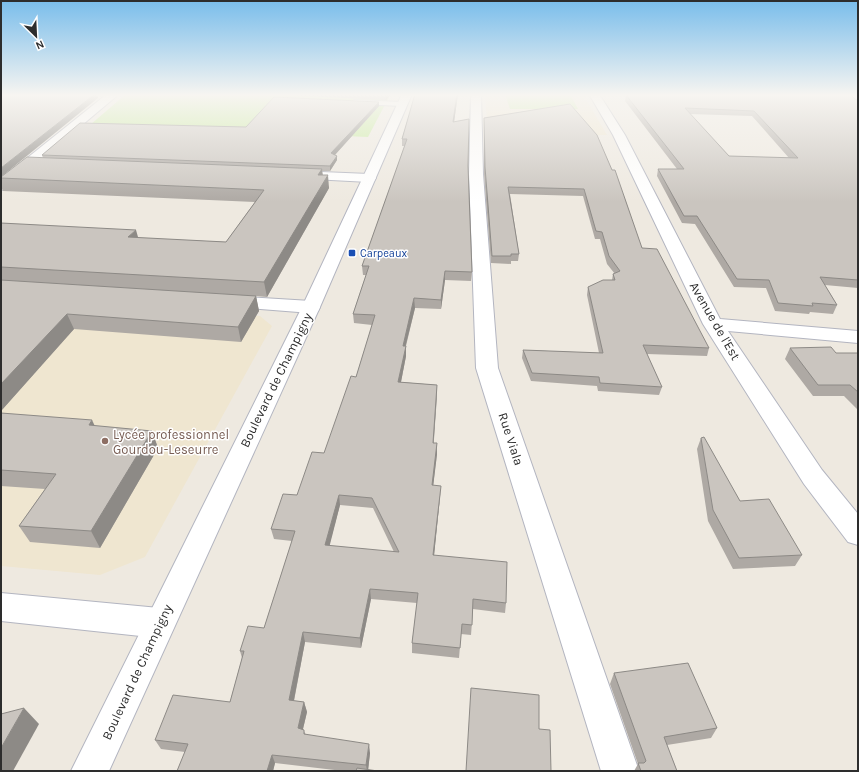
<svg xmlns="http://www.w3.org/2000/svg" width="859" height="772" font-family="Karla,sans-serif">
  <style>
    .education { fill: #efe6d0 }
    .pitch { fill: #c5eb99 }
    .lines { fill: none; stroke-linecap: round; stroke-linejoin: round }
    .lane-casing { stroke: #b3b5c0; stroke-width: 2 }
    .street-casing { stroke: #b3b5c0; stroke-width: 2 }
    .secondary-casing { stroke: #b3b5c0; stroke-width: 2 }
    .lane { fill: #fff; fill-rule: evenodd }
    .street { fill: #fff; fill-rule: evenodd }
    .secondary { fill: #fff; fill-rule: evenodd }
    .wall { fill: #aea9a4; fill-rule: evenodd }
    .shaded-wall { fill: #8d8a86 }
    .building { fill: #cac5bf; stroke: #8d8a86; fill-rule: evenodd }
    .transit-dot { fill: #1a4fb4; stroke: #fff; stroke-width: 1.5 }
    .education-dot { fill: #8d6e63; stroke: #fff; stroke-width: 1.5 }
    .labels { text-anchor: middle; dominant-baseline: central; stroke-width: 3; stroke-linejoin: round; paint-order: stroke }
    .far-transit-label { font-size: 11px; fill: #164399; stroke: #fff; text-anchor: start }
    .street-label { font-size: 13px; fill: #2d2d2d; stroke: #fff }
    .education-label { font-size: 13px; fill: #785e54; stroke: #fff; text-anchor: start }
  </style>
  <rect width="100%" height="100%" fill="#eee9e0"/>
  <!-- education -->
  <g class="education">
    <path d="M485,94h98l24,41h-119z"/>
    <path d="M1,300l259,16 12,10 -127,231 -45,18 -99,-9z"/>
  </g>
  <!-- pitch -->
  <g class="pitch">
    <path d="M126,94h201l62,3 -21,40 -278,-12z"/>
    <path d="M505,94h65l8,15h-68z"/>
  </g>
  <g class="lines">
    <!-- lane casing -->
    <g class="lane-casing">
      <path id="lane" d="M354,100l48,2 4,2 -4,2 -45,-2h-3z"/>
    </g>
    <!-- street casing -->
    <g class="street-casing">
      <g id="street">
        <path d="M107,94h12l-113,95 -5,1v-11z"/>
        <path d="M471,94h10l2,80 15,194 141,403h-38l-125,-403 -7,-194z"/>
        <path d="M589,94h10l26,41 95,184 138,12v12l-130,-12 94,139 36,44v31l-10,-3 -44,-58 -101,-160 -90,-189z"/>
        <path d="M845,94h11l2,2v9l-4,-1z"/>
        <path d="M298,171l71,3 5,1 2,3 -2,3 -5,1 -76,-4 -2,-3 2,-3z"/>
        <path d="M229,296l82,5 7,2 2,4 -2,4 -7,2 -89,-7 -2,-4 2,-4z"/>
        <path d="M1,593l158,15 11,5 5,10 -5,10 -11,5 -158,-17z"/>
      </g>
    </g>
    <!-- secondary casing -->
    <g class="secondary-casing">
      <path id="secondary" d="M402,94h10l-92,213 -211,464h-38l231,-464z"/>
    </g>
    <!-- lane -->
    <use href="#lane" class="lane"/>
    <!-- street -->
    <use href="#street" class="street"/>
    <!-- secondary -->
    <use href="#secondary" class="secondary"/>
  </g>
  <!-- wall -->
  <g class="wall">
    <path d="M281,94h110l-5,6 -105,-5z"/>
    <path d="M415,94h43l-4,28 14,44 4,106 -1,9 -26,-1 -4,29 -26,-1 -9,38v10l-5,26 36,3 -4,58h4v11l-4,32 7,11 -6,58 72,48 -1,10 -32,-4 -2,26 -10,-1 -2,24 -47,-5v-10l5,-40 -46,-4 -10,49 -56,-6 -11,59 10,1 3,10 -4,17 3,6 64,18 -2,17 10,1h-35l-68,-8 -2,8h-96l8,-19 -24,-3 -6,-9 75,-38 12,-44 -2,-7 24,-23 28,-87 -18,-2 -3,-10 26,-34 27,-42 32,-76 16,-52 -18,-2 -1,-9 13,-39h-3l-1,-9 43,-120h-3v-7zM340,505l33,3 21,44 -65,-6z"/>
    <path d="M626,95l229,4 3,1v188l-33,-3 12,20 -4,9 -23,-2 -1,2 -34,-3 -9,-23 -32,-1 -39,-63 -13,-1 -25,-47 1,-7h19l-52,-68zM690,114l62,2 37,42 -60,-2z"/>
    <path d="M570,104l72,144 67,100 -2,8 -60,-2 15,33 -3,8 -61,-4 -1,-5 -66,-5 -9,-23 1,-8 76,3 -12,-58 1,-8 24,-7 1,-6h2l-8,-10 -7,-25h-5l-12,-43 -73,-2 9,60 -1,7h-7v3l-20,-1 -7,-89v-56z"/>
    <path d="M379,106l-44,49 2,5 -7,11h-8l1,4 6,13 -62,109 -11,-1 3,15 -18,31 -167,-13 -73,82v-188l137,15 88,4 29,-40 -252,-11 -2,-4v-10l42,-19 -1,-3 204,-28z"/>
    <path d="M790,348l46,5h22v57l-14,-14h-31l-28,-37z"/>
    <path d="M1,413l94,13 57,5 6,17 -58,100 -70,-6 -11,-16 26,-37 -44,-3z"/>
    <path d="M701,438l39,63 62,54 -7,11 -62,3 -25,-48 -11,-72z"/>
    <path d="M614,673l103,55 -6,10 -44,7 10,26h-43l4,-7 -28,-80z"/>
  </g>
  <!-- shaded-wall -->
  <g class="shaded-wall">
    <path d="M95,94h2l1,4 -97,79v-9z"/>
    <path d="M385,94h6l-5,6z"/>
    <path d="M457,94h1l-5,35v-7z"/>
    <path d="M379,102v4l-47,52 -1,-5z"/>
    <path d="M337,156v4l-7,11v-5z"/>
    <path d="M322,169l1,13 -5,-7z"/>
    <path d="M328,175l1,13 -62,109 -3,-15z"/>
    <path d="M136,230l4,14 -12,-7z"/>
    <path d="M445,271v9l-4,29v-9z"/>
    <path d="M256,296l3,15 -18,31 -3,-15z"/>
    <path d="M414,298l1,10 -12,48v-10z"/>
    <path d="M67,314l7,15 -73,82v-27z"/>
    <path d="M406,346v10l-7,36 -1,-10z"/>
    <path d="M437,385v10l-4,58v-10z"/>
    <path d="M92,420l8,17 -11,-12z"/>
    <path d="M152,431l6,17 -58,100 -9,-17z"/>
    <path d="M437,443v11l-5,42v-11z"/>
    <path d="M441,486l-1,11 -7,69v-11z"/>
    <path d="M339,495l1,10 -13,51 -2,-11z"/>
    <path d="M370,589l1,10 -10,49 -1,-10z"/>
    <path d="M303,632l2,10 -13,68 -3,-10z"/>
    <path d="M304,702l3,10 -6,25 -3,-9z"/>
    <path d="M24,708l15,16 -26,47h-12v-23z"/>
    <path d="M369,744l1,9 -2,18h-1l-1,-6z"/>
    <path d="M272,755l3,8 -2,8h-6z"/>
  </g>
  <!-- building -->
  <g class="building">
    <path d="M1,94h94l-94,74z"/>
    <path d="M415,94h42l-4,28 16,-3 -1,47 4,106 -27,-1 -4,29 -27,-2 -11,48h3l-8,36 39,3 -4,58h4l-5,42 9,1 -8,69 74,7 -1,41 -33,-4 -1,26 -10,-1 -2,24 -48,-5 6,-50 -48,-4 -10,49 -57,-6 -14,68 15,2 -6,26 6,2v4l65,10 -3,21 -94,-10 -5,16h-90l11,-27 -33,-4 18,-45 57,7 14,-51h-4l8,-25 16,2 31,-97 -24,-2 12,-35 14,1 15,-43 12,1 27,-77 5,1 19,-62 -22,-1 16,-48h-7l45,-127h-5zM339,495l33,3 27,54 -74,-7z"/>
    <path d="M633,94h217l5,5 3,1v180l-38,-3 17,28 -25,-2 1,3 -35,-3 -9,-23 -32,-1 -40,-63h-13l-26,-47h26l-58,-74zM685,108l69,3 44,47 -69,-2z"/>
    <path d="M274,97l105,5 -48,51 6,3 -7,10 -288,-11 38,-32 166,4z"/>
    <path d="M570,104l27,31 15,35h3l27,78 15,1 52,99 -66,-3 19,42 -62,-4 -1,-6 -67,-4 -9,-23 80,3 -15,-66 15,-7h12l-2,-6 7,-3 -11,-15 -7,-24 -6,-1 -12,-42 -76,-2 11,67h-8v2h-19l-7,-89 -1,-49z"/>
    <path d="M27,157l295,12 -4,6h10l-64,107 -263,-15v-44l135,7 -8,7 98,5 38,-52 -263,-12v-1z"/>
    <path d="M1,280l255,16 -18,31 -171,-13 -66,70z"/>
    <path d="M831,347l5,6h22v39l-8,-7h-32l-28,-37z"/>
    <path d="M1,413l91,7 -3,5 63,6 -61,100 -72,-5 37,-52 -55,-4z"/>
    <path d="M704,437l36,64 29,-2 33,56 -63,3 -26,-48 -12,-72z"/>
    <path d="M688,663l29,65 -53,9 13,34h-36l-3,-8h6l2,-2 -32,-88z"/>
    <path d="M471,688l68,7v34l11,1 1,41h-85z"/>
    <path d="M24,708l-23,40v-34z"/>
    <path d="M357,768l21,3h-22z"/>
  </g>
  <!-- sky -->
  <linearGradient id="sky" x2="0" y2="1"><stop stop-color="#79bdeb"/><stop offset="0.47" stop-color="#f7f5f1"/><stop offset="1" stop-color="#f7f5f1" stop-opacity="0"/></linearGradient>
  <rect width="859" height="202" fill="url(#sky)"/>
  <!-- markers -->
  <rect class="transit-dot" x="348" y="249" width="8" height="8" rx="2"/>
  <circle class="education-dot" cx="105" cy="441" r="4"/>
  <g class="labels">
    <!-- far-transit labels -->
    <g class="far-transit-label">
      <text x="360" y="253">Carpeaux</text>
    </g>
    <!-- street labels -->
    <g class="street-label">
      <text transform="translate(715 321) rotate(60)">Avenue de l'Est</text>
      <text transform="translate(276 380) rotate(-64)">Boulevard de Champigny</text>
      <text transform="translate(511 439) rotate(72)">Rue Viala</text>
      <text transform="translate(137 672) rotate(-65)">Boulevard de Champigny</text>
    </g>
    <!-- education labels -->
    <g class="education-label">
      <text x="113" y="434">Lycée professionnel<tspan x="113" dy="15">Gourdou-Leseurre</tspan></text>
    </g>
  </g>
  <!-- border -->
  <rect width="859" height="772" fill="none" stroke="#2d2d2d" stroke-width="4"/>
  <!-- north arrow -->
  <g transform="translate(36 36) rotate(156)" stroke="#ffffff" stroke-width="3" paint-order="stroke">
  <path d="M0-3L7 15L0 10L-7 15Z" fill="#2d2d2d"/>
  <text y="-6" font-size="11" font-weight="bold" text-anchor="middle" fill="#2d2d2d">N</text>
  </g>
</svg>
